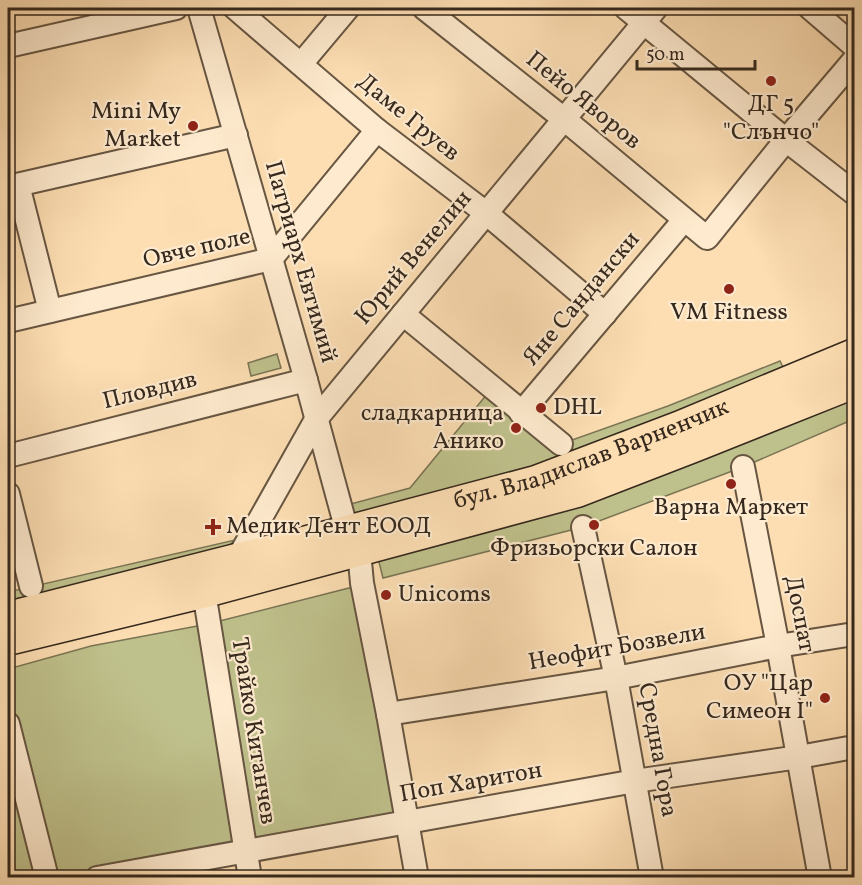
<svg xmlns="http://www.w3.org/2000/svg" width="862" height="885" font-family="Vollkorn,serif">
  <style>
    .green { fill: #bfc18c; stroke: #7a7454; stroke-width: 1.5 }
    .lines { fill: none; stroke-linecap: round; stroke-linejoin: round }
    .minor-casing { stroke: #675642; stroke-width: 26 }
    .major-casing { stroke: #35281d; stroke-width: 33 }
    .minor { stroke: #feeace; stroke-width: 22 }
    .major { stroke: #fddeb3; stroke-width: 30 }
    .poi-dot { fill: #8f2418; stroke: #feeace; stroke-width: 2 }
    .labels { text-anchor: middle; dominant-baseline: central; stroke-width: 4.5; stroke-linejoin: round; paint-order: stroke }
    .street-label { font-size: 24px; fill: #35281d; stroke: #feeace }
    .poi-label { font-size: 24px; fill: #35281d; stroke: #feeace }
  </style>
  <rect width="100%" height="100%" fill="#fddeb3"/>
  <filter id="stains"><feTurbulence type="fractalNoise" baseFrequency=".00333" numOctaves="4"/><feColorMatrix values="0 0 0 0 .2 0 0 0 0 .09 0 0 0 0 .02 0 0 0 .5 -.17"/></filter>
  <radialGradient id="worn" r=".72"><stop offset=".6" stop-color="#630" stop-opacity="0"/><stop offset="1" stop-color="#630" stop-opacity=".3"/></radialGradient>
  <!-- green -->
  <g class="green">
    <path d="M277,354l4,14 -30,8 -3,-13z"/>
    <path d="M780,361l6,12 -354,130 -81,21 -4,-19 63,-17 82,-100 69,56 107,-38z"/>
    <path d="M854,391v28l-111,48 -160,60 -200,51 -6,-24z"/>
    <path d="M235,540l-23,21 -204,49v-18z"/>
    <path d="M353,587l54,235 -310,55 -89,1v-209l83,-23 117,-22z"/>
  </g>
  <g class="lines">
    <!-- minor casing -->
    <g class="minor-casing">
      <g id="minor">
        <path d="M199,8l107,372 41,151"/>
        <path d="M235,8l142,122 109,83 119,101"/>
        <path d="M424,8l140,111 143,119 79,-98 68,-80"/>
        <path d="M626,8l160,132 68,53"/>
        <path d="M810,8l44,38"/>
        <path d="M8,46l168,-38"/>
        <path d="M301,64l47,-56"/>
        <path d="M18,185l32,126"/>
        <path d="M8,187l228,-52"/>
        <path d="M403,314l158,130"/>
        <path d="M8,321l263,-62 106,-129"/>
        <path d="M521,413l163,-193"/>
        <path d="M8,456l298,-76"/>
        <path d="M743,467l35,179 42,232"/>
        <path d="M8,494l23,92"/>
        <path d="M583,527l33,151 36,200"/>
        <path d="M359,551l3,32 26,131 29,164"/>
        <path d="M237,560l80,-142 339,-410"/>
        <path d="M204,592l46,286"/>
        <path d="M388,714l228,-36 162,-32 76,-12"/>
        <path d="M8,724l39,154"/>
        <path d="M97,878l538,-97 164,-24 55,-10"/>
      </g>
    </g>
    <!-- major casing -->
    <g class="major-casing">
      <g id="major">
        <path id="s1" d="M8,617l339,-86 189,-50 142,-54 176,-73"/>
        <path d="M8,640l194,-47 375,-101 119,-46 158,-63"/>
      </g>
    </g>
    <!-- minor -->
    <use href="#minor" class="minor"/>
    <!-- major -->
    <use href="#major" class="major"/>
  </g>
  <!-- markers -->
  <g class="poi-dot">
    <circle cx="771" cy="81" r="6"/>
    <circle cx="193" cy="126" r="6"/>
    <circle cx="729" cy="289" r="6"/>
    <circle cx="541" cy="408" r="6"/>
    <circle cx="516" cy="428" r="6"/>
    <circle cx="731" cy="484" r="6"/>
    <circle cx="594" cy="525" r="6"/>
    <path d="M210 518h6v6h6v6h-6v6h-6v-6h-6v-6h6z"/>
    <circle cx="386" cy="595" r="6"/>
    <circle cx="825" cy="698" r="6"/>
  </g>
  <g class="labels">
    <!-- street labels -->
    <g class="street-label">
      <text transform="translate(583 101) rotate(39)">Пейо Яворов</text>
      <text transform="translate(408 118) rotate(39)">Даме Груев</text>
      <text transform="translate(197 249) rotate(-13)">Овче поле</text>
      <text transform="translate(414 258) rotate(-50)">Юрий Венелин</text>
      <text transform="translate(300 262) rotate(74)">Патриарх Евтимий</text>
      <text transform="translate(582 299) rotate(-50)">Яне Сандански</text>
      <text transform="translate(150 391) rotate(-14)">Пловдив</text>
      <text stroke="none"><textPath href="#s1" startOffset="606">бул. Владислав Варненчик</textPath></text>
      <text transform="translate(799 614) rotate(79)">Доспат</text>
      <text transform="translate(617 648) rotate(-10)">Неофит Бозвели</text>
      <text transform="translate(253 731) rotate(81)">Трайко Китанчев</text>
      <text transform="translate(657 750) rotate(80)">Средна Гора</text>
      <text transform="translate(471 783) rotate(-10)">Поп Харитон</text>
    </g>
    <!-- poi labels -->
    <g class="poi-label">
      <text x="771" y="105">ДГ 5<tspan x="771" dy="28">"Слънчо"</tspan></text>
      <text x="181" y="112" text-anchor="end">Mini My<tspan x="181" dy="28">Market</tspan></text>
      <text x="729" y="313">VM Fitness</text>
      <text x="553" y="408" text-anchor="start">DHL</text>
      <text x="504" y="414" text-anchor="end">сладкарница<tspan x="504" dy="28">Анико</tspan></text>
      <text x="731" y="508">Варна Маркет</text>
      <text x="226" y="527" text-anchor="start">Медик Дент ЕООД</text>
      <text x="594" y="549">Фризьорски Салон</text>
      <text x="398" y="595" text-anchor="start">Unicoms</text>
      <text x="813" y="684" text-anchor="end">ОУ "Цар<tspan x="813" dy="28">Симеон I"</tspan></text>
    </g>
  </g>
  <!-- margin -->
  <rect width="862" height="885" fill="none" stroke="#fddeb3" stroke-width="30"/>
  <rect x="9" y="9" width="844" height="867" fill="none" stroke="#35281d" stroke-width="3"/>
  <rect x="15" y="15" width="832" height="855" fill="none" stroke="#35281d" stroke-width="1.5"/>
  <!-- scale -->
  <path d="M637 60v9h118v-9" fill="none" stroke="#35281d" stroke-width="3"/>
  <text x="646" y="60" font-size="18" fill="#35281d" stroke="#feeace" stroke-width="4.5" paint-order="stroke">50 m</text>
  <rect width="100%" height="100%" filter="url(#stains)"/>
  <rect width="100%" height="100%" fill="url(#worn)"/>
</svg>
